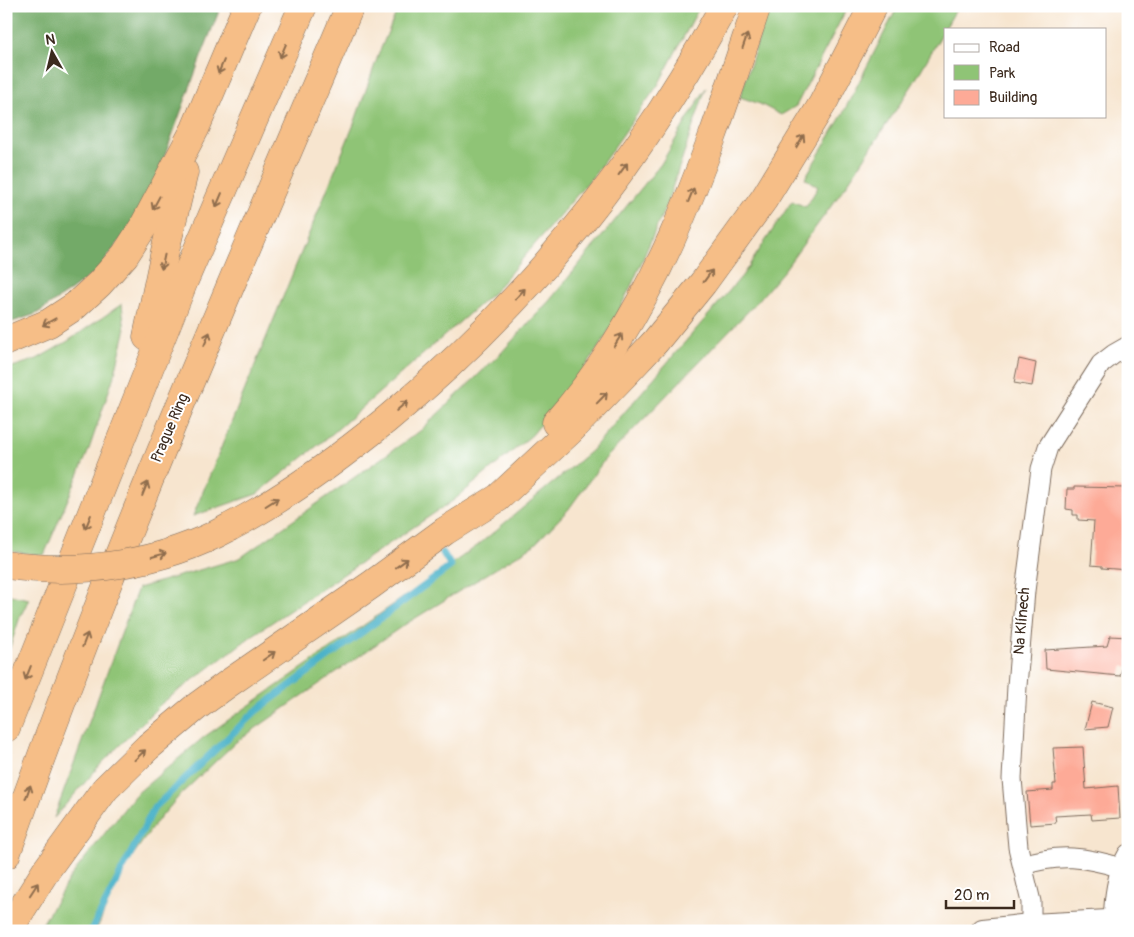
<svg xmlns="http://www.w3.org/2000/svg" width="1134" height="937" font-family="Pangolin,sans-serif">
  <style>
    .green { fill: #8fc476; stroke: #65774a }
    .forest { fill: #73aa67; stroke: #576a42 }
    .lines { fill: none; stroke-linecap: round; stroke-linejoin: round }
    .stream { stroke: #4bb2c9; stroke-width: 7 }
    .building { fill: #fdaa97 }
    .minor-casing { stroke: #7d6b5c; stroke-width: 21 }
    .tertiary-casing { stroke: #7d6b5c; stroke-width: 26 }
    .motorway-casing { stroke: #7d6b5c; stroke-width: 29 }
    .minor { stroke: #fff; stroke-width: 19 }
    .tertiary { stroke: #fff; stroke-width: 24 }
    .motorway { stroke: #f6be87; stroke-width: 28 }
    .motorway-bridge-casing { stroke: #7d6b5c; stroke-width: 29; stroke-linecap: butt }
    .motorway-bridge { stroke: #f6be87; stroke-width: 28 }
    .oneway { stroke: #8f6d4d }
    .labels { text-anchor: middle; dominant-baseline: central; stroke-width: 4; stroke-linejoin: round; paint-order: stroke }
    .street-label { font-size: 15px; fill: #3b2a1e; stroke: #fff }
  </style>
  <rect width="100%" height="100%" fill="#fff"/>
  <filter id="ink" filterUnits="userSpaceOnUse"><feTurbulence type="fractalNoise" baseFrequency=".02" numOctaves="2"/><feDisplacementMap in="SourceGraphic" scale="10" xChannelSelector="R" yChannelSelector="G"/><feConvolveMatrix kernelMatrix="1 2 1 2 8 2 1 2 1" color-interpolation-filters="sRGB"/></filter>
  <filter id="wash" filterUnits="userSpaceOnUse"><feTurbulence type="fractalNoise" baseFrequency=".0096" numOctaves="4" result="noise"/><feDisplacementMap in="SourceGraphic" scale="20" xChannelSelector="R" yChannelSelector="G"/><feGaussianBlur stdDeviation="1.12" result="paint"/><feColorMatrix in="noise" values="0 0 0 0 0 0 0 0 0 0 0 0 0 0 0 0 0 1.4 0 .05"/><feComposite in="paint" operator="in"/></filter>
  <g filter="url(#wash)">
    <rect width="100%" height="100%" fill="#f7e5cf"/>
    <!-- green -->
    <g class="green">
      <path d="M399,6h301l-42,79 -63,89 -101,118 -162,142 -75,60 -64,22 161,-392 25,-71z"/>
      <path d="M769,6h79l-52,100 -15,9 -21,-11 -20,-7z"/>
      <path d="M898,6h60l-45,78 -65,99 -63,86 -28,33 -152,157 -37,51 -34,35 -133,82 -165,115 -56,53 -26,30 -32,46 -26,60h-58l33,-55 64,-81 69,-58 273,-191 114,-95 151,-175 50,-75 14,6 12,-20 -13,-9 36,-61z"/>
      <path d="M706,88l-39,115 -34,79 -28,56 -32,47 -41,50 -78,65 -201,135 -91,68 -61,61 -47,54 84,-230 102,-30 180,-127 81,-78 49,-53 111,-136z"/>
      <path d="M122,304l3,28 -10,41 -27,79 -44,103 -38,-4v-182l31,-10 31,-18z"/>
      <path d="M6,594l23,5 -9,18 -14,42z"/>
    </g>
    <!-- forest -->
    <path class="forest" d="M6,6h215l-20,51 -54,147 -49,66 -28,21 -34,23 -30,10z"/>
    <g class="lines">
      <!-- stream -->
      <path class="stream" d="M91,931l63,-123 102,-97 195,-145 -8,-13"/>
    </g>
    <g id="blocks">
      <!-- building -->
      <g class="building">
        <path d="M1019,359l17,4 -4,23 -18,-3z"/>
        <path d="M1074,487l54,1 -2,47h2v35l-26,-2v-2l-11,-1 3,-44 -16,-1v-5h-5v-5l-7,-1 1,-20h7z"/>
        <path d="M1110,636l18,1v30l-5,-2 -3,11 -74,-7 -1,-19 62,-4z"/>
        <path d="M1092,702l21,5 -5,20 -23,2z"/>
        <path d="M1083,747l3,42 32,-3 2,32 -28,2 -1,-6 -36,2 1,7 -26,2 -3,-33 26,-2v-6h3l-3,-36z"/>
      </g>
    </g>
  </g>
  <g filter="url(#ink)">
    <use href="#blocks" fill-opacity="0" stroke="#7d6b5c" stroke-width="1"/>
    <g class="lines">
      <!-- minor casing -->
      <g class="minor-casing">
        <g id="minor">
          <path d="M1023,865c37,-12 62,-8 99,3"/>
          <path d="M1113,922c1,-23 3,-48 15,-68"/>
          <path d="M1031,931v-29l-13,-55 -6,-68 5,-93 8,-95 16,-122 7,-22 53,-83 13,-10 14,-8"/>
        </g>
      </g>
      <!-- tertiary casing -->
      <g class="tertiary-casing">
        <path id="tertiary" d="M983,931l48,-5 97,-5"/>
      </g>
      <!-- motorway casing -->
      <g class="motorway-casing">
        <g id="motorway">
          <path d="M147,337l18,-86 19,-79"/>
          <path d="M6,341l43,-18 26,-17 24,-22 26,-29 18,-28 52,-98 52,-123"/>
          <path d="M556,423c105,-117 152,-271 201,-417"/>
          <path d="M230,527c55,-29 107,-67 156,-107 139,-114 252,-255 338,-414"/>
          <path d="M6,728l178,-447 119,-275"/>
          <path d="M6,855c101,-289 224,-568 344,-849"/>
          <path d="M8,931l39,-62 58,-80 43,-42 48,-40 33,-24 142,-98 74,-54 53,-33 71,-66 58,-60 28,-30 48,-59 61,-84 59,-96 50,-97"/>
        </g>
      </g>
      <!-- minor -->
      <use href="#minor" class="minor"/>
      <!-- tertiary -->
      <use href="#tertiary" class="tertiary"/>
      <!-- motorway -->
      <use href="#motorway" class="motorway"/>
      <!-- motorway-bridge casing -->
      <g class="motorway-bridge-casing">
        <path id="motorway-bridge" d="M6,565c76,11 156,-1 224,-38"/>
      </g>
      <!-- motorway-bridge -->
      <use href="#motorway-bridge" class="motorway-bridge"/>
    </g>
    <!-- one-way arrows -->
    <defs><path id="oneway-shaft" d="M-6 0H5M1.5-3L5.5 0L1.5 3" fill="none" stroke-width="1.6" stroke-linecap="round" stroke-linejoin="round" transform="scale(1.25)"/></defs>
    <g class="oneway">
      <use href="#oneway-shaft" transform="translate(745 41) rotate(-71)"/>
      <use href="#oneway-shaft" transform="translate(283 51) rotate(113)"/>
      <use href="#oneway-shaft" transform="translate(221 67) rotate(113)"/>
      <use href="#oneway-shaft" transform="translate(800 141) rotate(-59)"/>
      <use href="#oneway-shaft" transform="translate(623 169) rotate(-54)"/>
      <use href="#oneway-shaft" transform="translate(691 195) rotate(-68)"/>
      <use href="#oneway-shaft" transform="translate(219 200) rotate(113)"/>
      <use href="#oneway-shaft" transform="translate(156 203) rotate(118)"/>
      <use href="#oneway-shaft" transform="translate(163 262) rotate(102)"/>
      <use href="#oneway-shaft" transform="translate(708 276) rotate(-54)"/>
      <use href="#oneway-shaft" transform="translate(520 294) rotate(-47)"/>
      <use href="#oneway-shaft" transform="translate(49 322) rotate(151)"/>
      <use href="#oneway-shaft" transform="translate(207 339) rotate(-67)"/>
      <use href="#oneway-shaft" transform="translate(618 340) rotate(-58)"/>
      <use href="#oneway-shaft" transform="translate(602 398) rotate(-46)"/>
      <use href="#oneway-shaft" transform="translate(402 406) rotate(-40)"/>
      <use href="#oneway-shaft" transform="translate(145 489) rotate(-68)"/>
      <use href="#oneway-shaft" transform="translate(272 502) rotate(-32)"/>
      <use href="#oneway-shaft" transform="translate(88 522) rotate(112)"/>
      <use href="#oneway-shaft" transform="translate(159 555) rotate(-15)"/>
      <use href="#oneway-shaft" transform="translate(402 563) rotate(-36)"/>
      <use href="#oneway-shaft" transform="translate(85 640) rotate(-69)"/>
      <use href="#oneway-shaft" transform="translate(269 656) rotate(-35)"/>
      <use href="#oneway-shaft" transform="translate(28 673) rotate(112)"/>
      <use href="#oneway-shaft" transform="translate(140 755) rotate(-43)"/>
      <use href="#oneway-shaft" transform="translate(28 792) rotate(-70)"/>
      <use href="#oneway-shaft" transform="translate(34 889) rotate(-57)"/>
    </g>
  </g>
  <g class="labels">
    <!-- street labels -->
    <g class="street-label">
      <text transform="translate(170 428) rotate(-67)">Prague Ring</text>
      <text transform="translate(1022 621) rotate(-85)">Na Klínech</text>
    </g>
  </g>
  <!-- margin -->
  <rect width="1134" height="937" fill="none" stroke="#fff" stroke-width="25"/>
  <!-- legend -->
  <rect x="944" y="28" width="162" height="90" fill="#ffffff" stroke="#b1aaa5"/>
  <rect x="954" y="44" width="25" height="8" fill="#ffffff" stroke="#b1aaa5"/>
  <text x="989" y="52" font-size="15" fill="#3b2a1e">Road</text>
  <rect x="954" y="65" width="25" height="15" fill="#8fc476" stroke="#b1aaa5"/>
  <text x="989" y="78" font-size="15" fill="#3b2a1e">Park</text>
  <rect x="954" y="90" width="25" height="15" fill="#fdaa97" stroke="#b1aaa5"/>
  <text x="989" y="102" font-size="15" fill="#3b2a1e">Building</text>
  <!-- north arrow -->
  <g transform="translate(52 52) rotate(352)" stroke="#ffffff" stroke-width="4" paint-order="stroke">
  <path d="M0-4L9 19L0 12L-9 19Z" fill="#3b2a1e"/>
  <text y="-8" font-size="14" font-weight="bold" text-anchor="middle" fill="#3b2a1e">N</text>
  </g>
  <!-- scale -->
  <path d="M946 900v8h68v-8" fill="none" stroke="#3b2a1e" stroke-width="2.5"/>
  <text x="954" y="900" font-size="15" fill="#3b2a1e" stroke="#ffffff" stroke-width="4" paint-order="stroke">20 m</text>
</svg>
